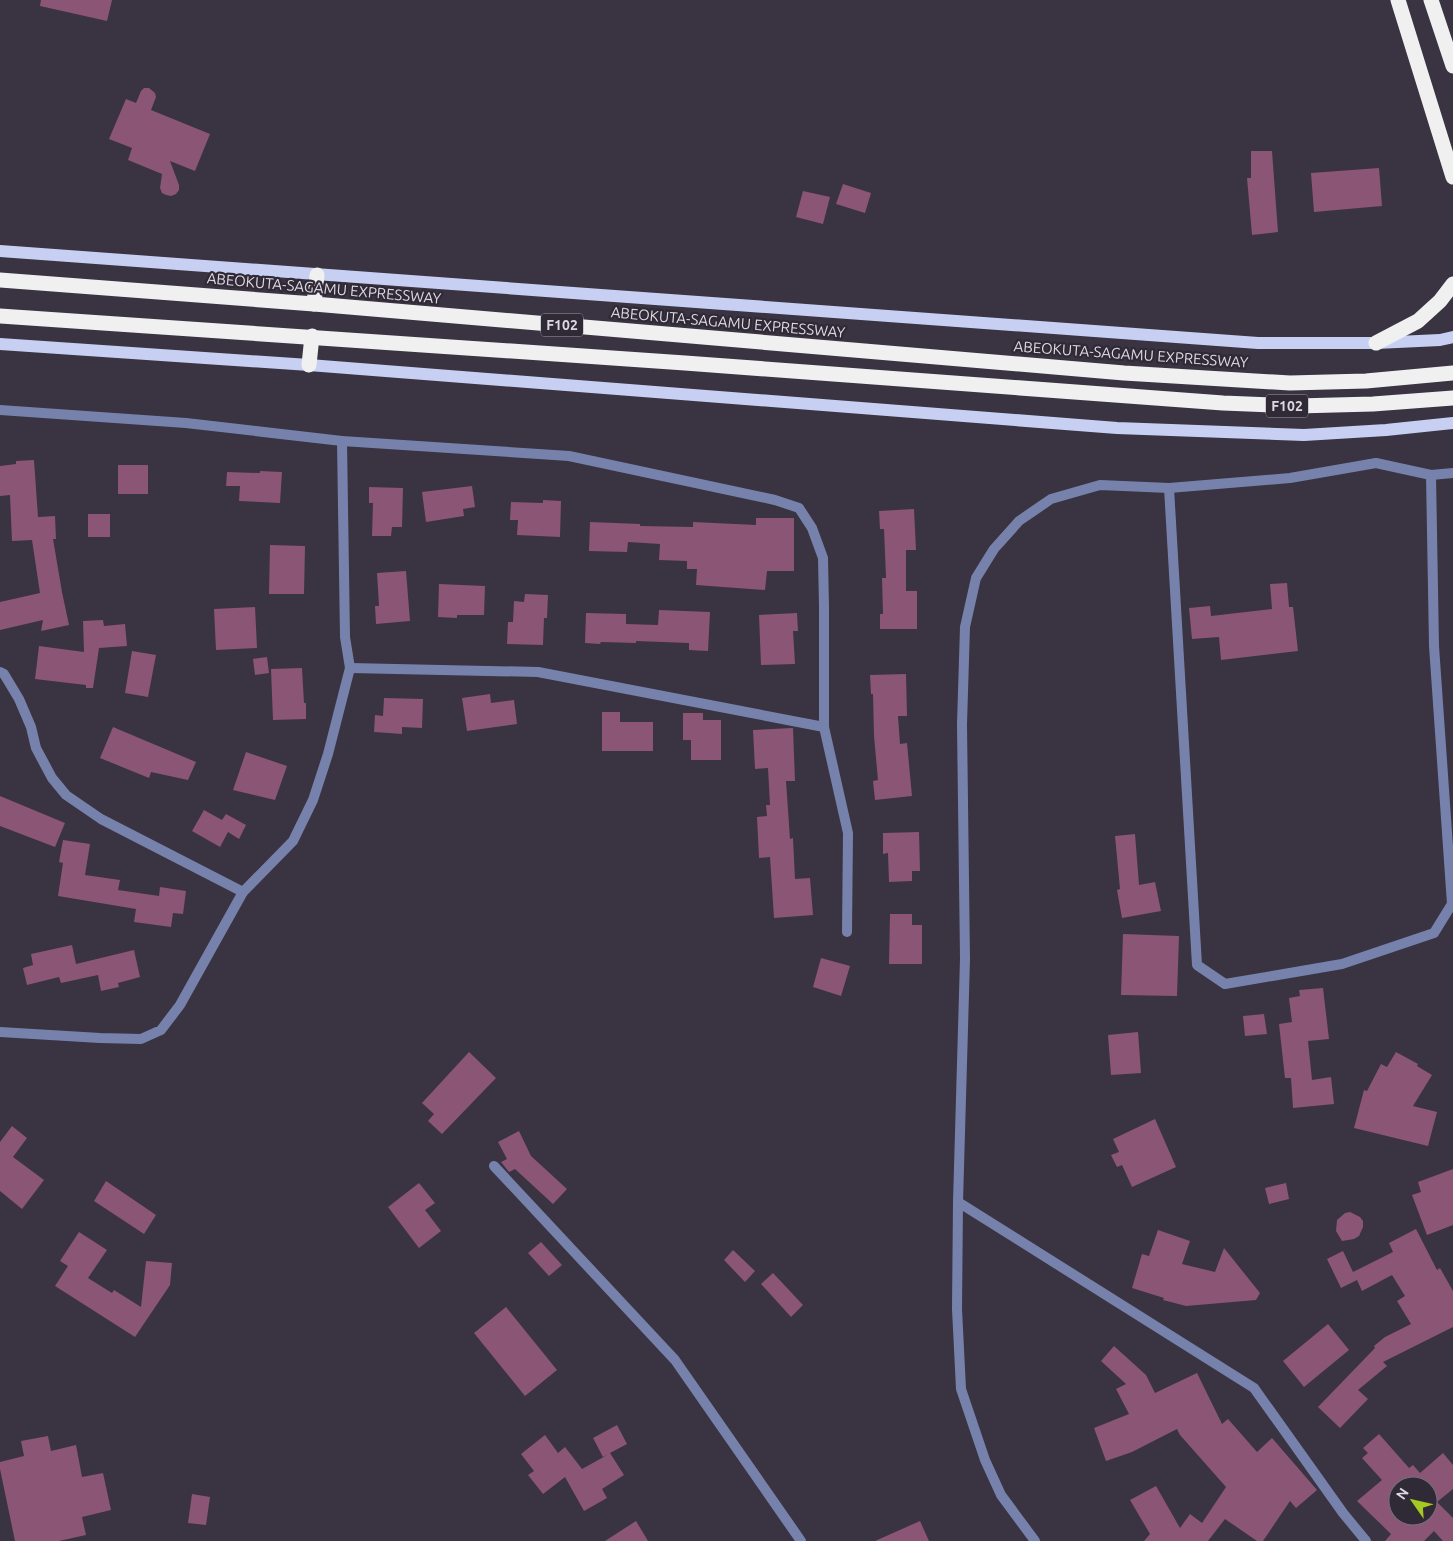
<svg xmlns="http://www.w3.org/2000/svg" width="1453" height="1541" font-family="Ubuntu,sans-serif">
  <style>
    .building { fill: #8b5576; fill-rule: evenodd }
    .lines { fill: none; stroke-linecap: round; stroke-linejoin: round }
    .street { stroke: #7782ac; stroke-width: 10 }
    .primary { stroke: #c7d0f3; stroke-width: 12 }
    .highway { stroke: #f0f0f0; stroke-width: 15 }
    .labels { text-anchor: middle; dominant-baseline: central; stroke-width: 4.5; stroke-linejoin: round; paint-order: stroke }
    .shield { fill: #302936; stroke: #a9a4ae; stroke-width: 1 }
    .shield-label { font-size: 14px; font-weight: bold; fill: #ddd9e2 }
    .street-label { font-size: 15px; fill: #ddd9e2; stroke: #302936 }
  </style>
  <rect width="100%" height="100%" fill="#3a3341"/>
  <!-- building -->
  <g class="building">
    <path d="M41,0h71l-5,21 -67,-15z"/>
    <path d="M144,88h5l6,5 1,4 -5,13 59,24 -15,37 -25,-10 9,24v5l-3,4 -5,2 -5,-1 -4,-2 -2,-5 2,-14 -34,-14 4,-12 -23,-9 17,-40 10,4 5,-12z"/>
    <path d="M1251,151h21l6,81 -26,3 -5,-57h4z"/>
    <path d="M1379,168l3,38 -68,6 -3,-39z"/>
    <path d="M843,184l28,9 -6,20 -29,-9z"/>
    <path d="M803,191l27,6 -7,27 -27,-7z"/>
    <path d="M34,460l4,57 17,-1 1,23h-3l9,53 7,33 -28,6 2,-11 -43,10v-28l40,-9 -8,-53 -20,1 -2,-46 -10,1v-30l16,-2v-3z"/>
    <rect x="118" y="465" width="30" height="29"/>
    <path d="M260,471l22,1 -2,31 -41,-2 1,-15h-14l1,-14 33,1z"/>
    <path d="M472,486l3,21 -12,2 1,7 -38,6 -4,-30z"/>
    <path d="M369,487l34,1 -1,39h-10l-1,9h-19l1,-33h-4z"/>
    <path d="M543,500l18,1 -1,36 -43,-2 1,-15h-8l1,-18 32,1z"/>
    <path d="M914,509l2,41h-10v41h11v38h-37v-15h3l-1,-36h4l-2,-49h-4l-1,-18z"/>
    <rect x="88" y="514" width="22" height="23"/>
    <path d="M756,518h38v53h-27l-2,19 -69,-5 1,-16h-10v-8l-28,-1 1,-16 -32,-2 -1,10 -38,-1 1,-29 50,2v2l53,1v-5l63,3z"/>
    <path d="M270,545l35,1 -1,48h-35z"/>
    <path d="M406,571l4,50 -34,3 -1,-18h4l-2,-33z"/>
    <path d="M1287,583l2,24h4l5,44 -77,9 -2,-23 -27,2 -3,-31 21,-2 1,10 61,-7 -2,-25z"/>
    <path d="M439,584l46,2 -1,29h-27v3l-19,-1z"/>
    <path d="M525,594l23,1 -1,23h-3l-1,27 -36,-1 1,-22h5l1,-21 10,1z"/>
    <path d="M255,607l2,41 -41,2 -2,-41z"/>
    <path d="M659,610l51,2 -2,39 -19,-1v-7l-53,-2v2l-35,-1 -1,2 -15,-1 1,-30 40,1v10l32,1z"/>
    <path d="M797,613l1,18h-5l2,33 -34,1 -2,-50z"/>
    <path d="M103,620l1,6 21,-2 2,22 -28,2 -6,40h-7v-3l-51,-6 4,-33 45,6 -1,-31z"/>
    <path d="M132,651l24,4 -8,42 -23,-4z"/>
    <path d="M267,657l2,16 -14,2 -2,-16z"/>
    <path d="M302,668l2,35h2v16l-33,1 -2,-51z"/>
    <path d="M906,674l1,42h-9l2,28 7,-1 5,53 -37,4 -2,-19 5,-1 -4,-44 -1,-42h-2l-1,-19z"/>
    <path d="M490,694l1,9 23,-3 3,24 -50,7 -5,-33z"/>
    <path d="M384,698l39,1 -1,29 -20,-1v7l-28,-2 1,-17 8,1z"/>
    <path d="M602,712h18v10h33v29h-51z"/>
    <path d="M683,713h20v7h18v40h-30v-20h-8z"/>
    <path d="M113,727l83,35 -8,18 -37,-8 -2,6 -49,-20z"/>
    <path d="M793,728l2,53h-9l4,58 3,-1 2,41 15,-1 3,37 -39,3 -4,-61 -11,1 -2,-41 10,-1 -1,-11h4l-2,-37 -13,1 -2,-39z"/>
    <path d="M246,752l41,14 -12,34 -42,-10z"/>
    <path d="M0,796l65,27 -10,24 -55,-21z"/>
    <path d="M204,810l18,10 4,-6 20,11 -7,14 -11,-7 -8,15 -28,-16z"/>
    <path d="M919,832l1,39h-8v10l-23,1 -1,-29 -5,1v-21z"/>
    <path d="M1135,834l4,51 16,-3 6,29 -39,7 -5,-28 3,-1 -5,-53z"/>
    <path d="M63,840l27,4 -5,31 35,5 -2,10 41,6 1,-9 26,4 -3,23 -10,-1 -2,14 -37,-5 2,-13 -78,-13 5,-33 -4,-1z"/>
    <path d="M890,914h22v11h10v39h-33z"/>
    <path d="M1123,934l56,2 -2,60 -56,-1z"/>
    <path d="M72,945l4,19 58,-14 6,27 -22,6 1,4 -18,4 -3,-16 -37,8 -2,-6 -32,8 -4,-17 10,-3 -2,-11z"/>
    <path d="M821,958l29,8 -9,30 -28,-9z"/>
    <path d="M1323,988l6,51 -21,2 4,39 19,-3 3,27 -41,4 -2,-30h-6l-6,-54 13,-2 -3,-24 11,-2 -1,-6z"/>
    <path d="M1264,1014l3,20 -22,2 -2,-20z"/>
    <path d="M1138,1032l3,41 -30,2 -3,-40z"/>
    <path d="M469,1052l27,26 -54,56 -14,-13 6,-7 -12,-11z"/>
    <path d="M1396,1052l22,12 -1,2 15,9 -19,31 24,6 -9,34 -74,-18 10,-38 3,1 14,-27 6,3z"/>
    <path d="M1155,1119l21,48 -44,20 -10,-22 -5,2 -6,-12 8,-3 -6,-13z"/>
    <path d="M12,1126l15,12 -14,19 31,23 -22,29 -22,-18v-49z"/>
    <path d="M519,1131l12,25 36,33 -14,15 -38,-35 -6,3 -8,-10 6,-3 -9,-17z"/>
    <path d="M1453,1169v56l-26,10 -15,-40 9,-3 -3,-10z"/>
    <path d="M106,1181l50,34 -12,19 -50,-33z"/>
    <path d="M419,1183l16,20 -10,7 16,21 -22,17 -31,-41z"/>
    <path d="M1286,1183l3,16 -20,5 -4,-16z"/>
    <path d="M1350,1212l10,5 3,4v6l-4,9 -5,3 -12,2 -6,-10 1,-11 8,-7z"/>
    <path d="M1416,1229l21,41 3,-2 13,23v36l-70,35 4,4 -29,24 10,9 -28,29 -22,-21 57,-59 -1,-2 11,-9 26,-13 -14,-23 8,-5 -13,-21 -30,16 -5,-11 -16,8 -14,-29 16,-8 10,21 40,-20 -4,-9z"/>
    <path d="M1158,1230l32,11 -8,23 33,8 9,-24 36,45 -4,7 -70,6 -23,-6 1,-2 -32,-10 10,-34 7,2z"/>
    <path d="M79,1232l28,18 -19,28 24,15 2,-3 27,17 5,-46 26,2 -2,22 -35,52 -80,-51 13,-20 -8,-5z"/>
    <path d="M541,1242l21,23 -13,11 -21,-23z"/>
    <path d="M733,1250l22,21 -10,11 -21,-22z"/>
    <path d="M773,1273l30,32 -12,12 -30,-33z"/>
    <path d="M506,1307l51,63 -32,26 -51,-63z"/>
    <path d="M1328,1324l21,26 -45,37 -21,-26z"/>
    <path d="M1114,1346l32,29 9,18 42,-20 25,51 6,-5 29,33 15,-14 45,52 -21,18 -6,-7 -27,40h-6l-32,-22 -17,22h-64l6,-7 -20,-34 26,-14 24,42 10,-14 12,9 24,-36 -46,-52 -3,-6 -45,23 -26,9 -12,-33 35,-14 -13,-25 10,-5 -25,-23z"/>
    <path d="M617,1425l10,19 -17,9 14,22 -22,14 5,9 -23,13 -19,-34 -22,17 -15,-19 6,-4 -13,-17 24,-19 13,18 7,-6 17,22 27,-15 -6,3 -10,-19z"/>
    <path d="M1379,1434l30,34 4,-3 7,8 23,-20 10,12v24l-16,13 16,16v23h-10l-9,-10 -10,10h-39l6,-7 -34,-33 25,-21 -20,-22 6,-5 -5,-5zM1398,1486h30v30h-30z"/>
    <path d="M48,1436l3,15 25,-6 6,32 21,-4 8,37 -29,7 4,18 -27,6h-44l-15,-72v-7l24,-6 -3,-15z"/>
    <path d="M192,1494l18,3 -4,28 -18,-2z"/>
    <path d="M636,1521l12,20h-43z"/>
    <path d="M920,1521l9,20h-54z"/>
  </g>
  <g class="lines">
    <!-- street -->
    <g class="street">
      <path d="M0,410l186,13 156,18 227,15 206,44 24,8 13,20 11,30 1,48v121l24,106 -1,99"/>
      <path d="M1169,488l28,477 28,19 117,-20 92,-31 18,-29 -18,-258 -3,-171"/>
      <path d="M350,668l188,4 286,55"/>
      <path d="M0,672l4,2 15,25 12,28 5,21 16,30 14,17 35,24 142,73"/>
      <path d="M0,1032l100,6 41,1 20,-9 19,-25 63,-113 50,-51 20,-41 15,-46 22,-86 -5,-31 -3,-196"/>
      <path d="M494,1166l181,194 126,181"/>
      <path d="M958,1202l296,186 89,125 23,28"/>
      <path d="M1035,1541l-34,-46 -16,-35 -24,-71 -4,-80 1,-107 7,-243 -3,-235 3,-97 11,-49 18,-29 25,-28 32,-22 49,-14 69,3 121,-10 86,-15 55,12 22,-2"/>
    </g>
    <!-- primary -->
    <g class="primary">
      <path d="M0,251l1258,92h118l64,-3 13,-3"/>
      <path d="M0,344l309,21 808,63 187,7 82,-5 67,-7"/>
    </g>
    <!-- highway -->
    <g class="highway">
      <path d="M1398,0l55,177"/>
      <path d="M1431,0l22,66"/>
      <path d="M0,280l314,24 810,69 166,10 76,-2 87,-8"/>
      <path d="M314,304l3,-29"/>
      <path d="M0,316l685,47 538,40 74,3 76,-2 80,-6"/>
      <path d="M1376,343l42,-22 22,-20 13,-17"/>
      <path d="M309,365l3,-29"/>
    </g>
  </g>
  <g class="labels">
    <!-- shield labels -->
    <g class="shield">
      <rect x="541" y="313.5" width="42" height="23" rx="4"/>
      <rect x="1266" y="394.5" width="42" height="23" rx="4"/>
    </g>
    <g class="shield-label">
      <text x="562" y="325">F102</text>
      <text x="1287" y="406">F102</text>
    </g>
    <!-- street labels -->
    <g class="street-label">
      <text transform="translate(324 288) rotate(5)">ABEOKUTA-SAGAMU EXPRESSWAY</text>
      <text transform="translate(728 322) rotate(5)">ABEOKUTA-SAGAMU EXPRESSWAY</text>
      <text transform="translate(1131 354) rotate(4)">ABEOKUTA-SAGAMU EXPRESSWAY</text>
    </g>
  </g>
  <!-- north arrow -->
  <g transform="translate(1413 1501) rotate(304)"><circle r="24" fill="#302936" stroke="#756f7b"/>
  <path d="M0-4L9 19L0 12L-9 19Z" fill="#a5c823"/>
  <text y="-8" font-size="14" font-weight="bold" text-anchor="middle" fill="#ddd9e2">N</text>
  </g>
</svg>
